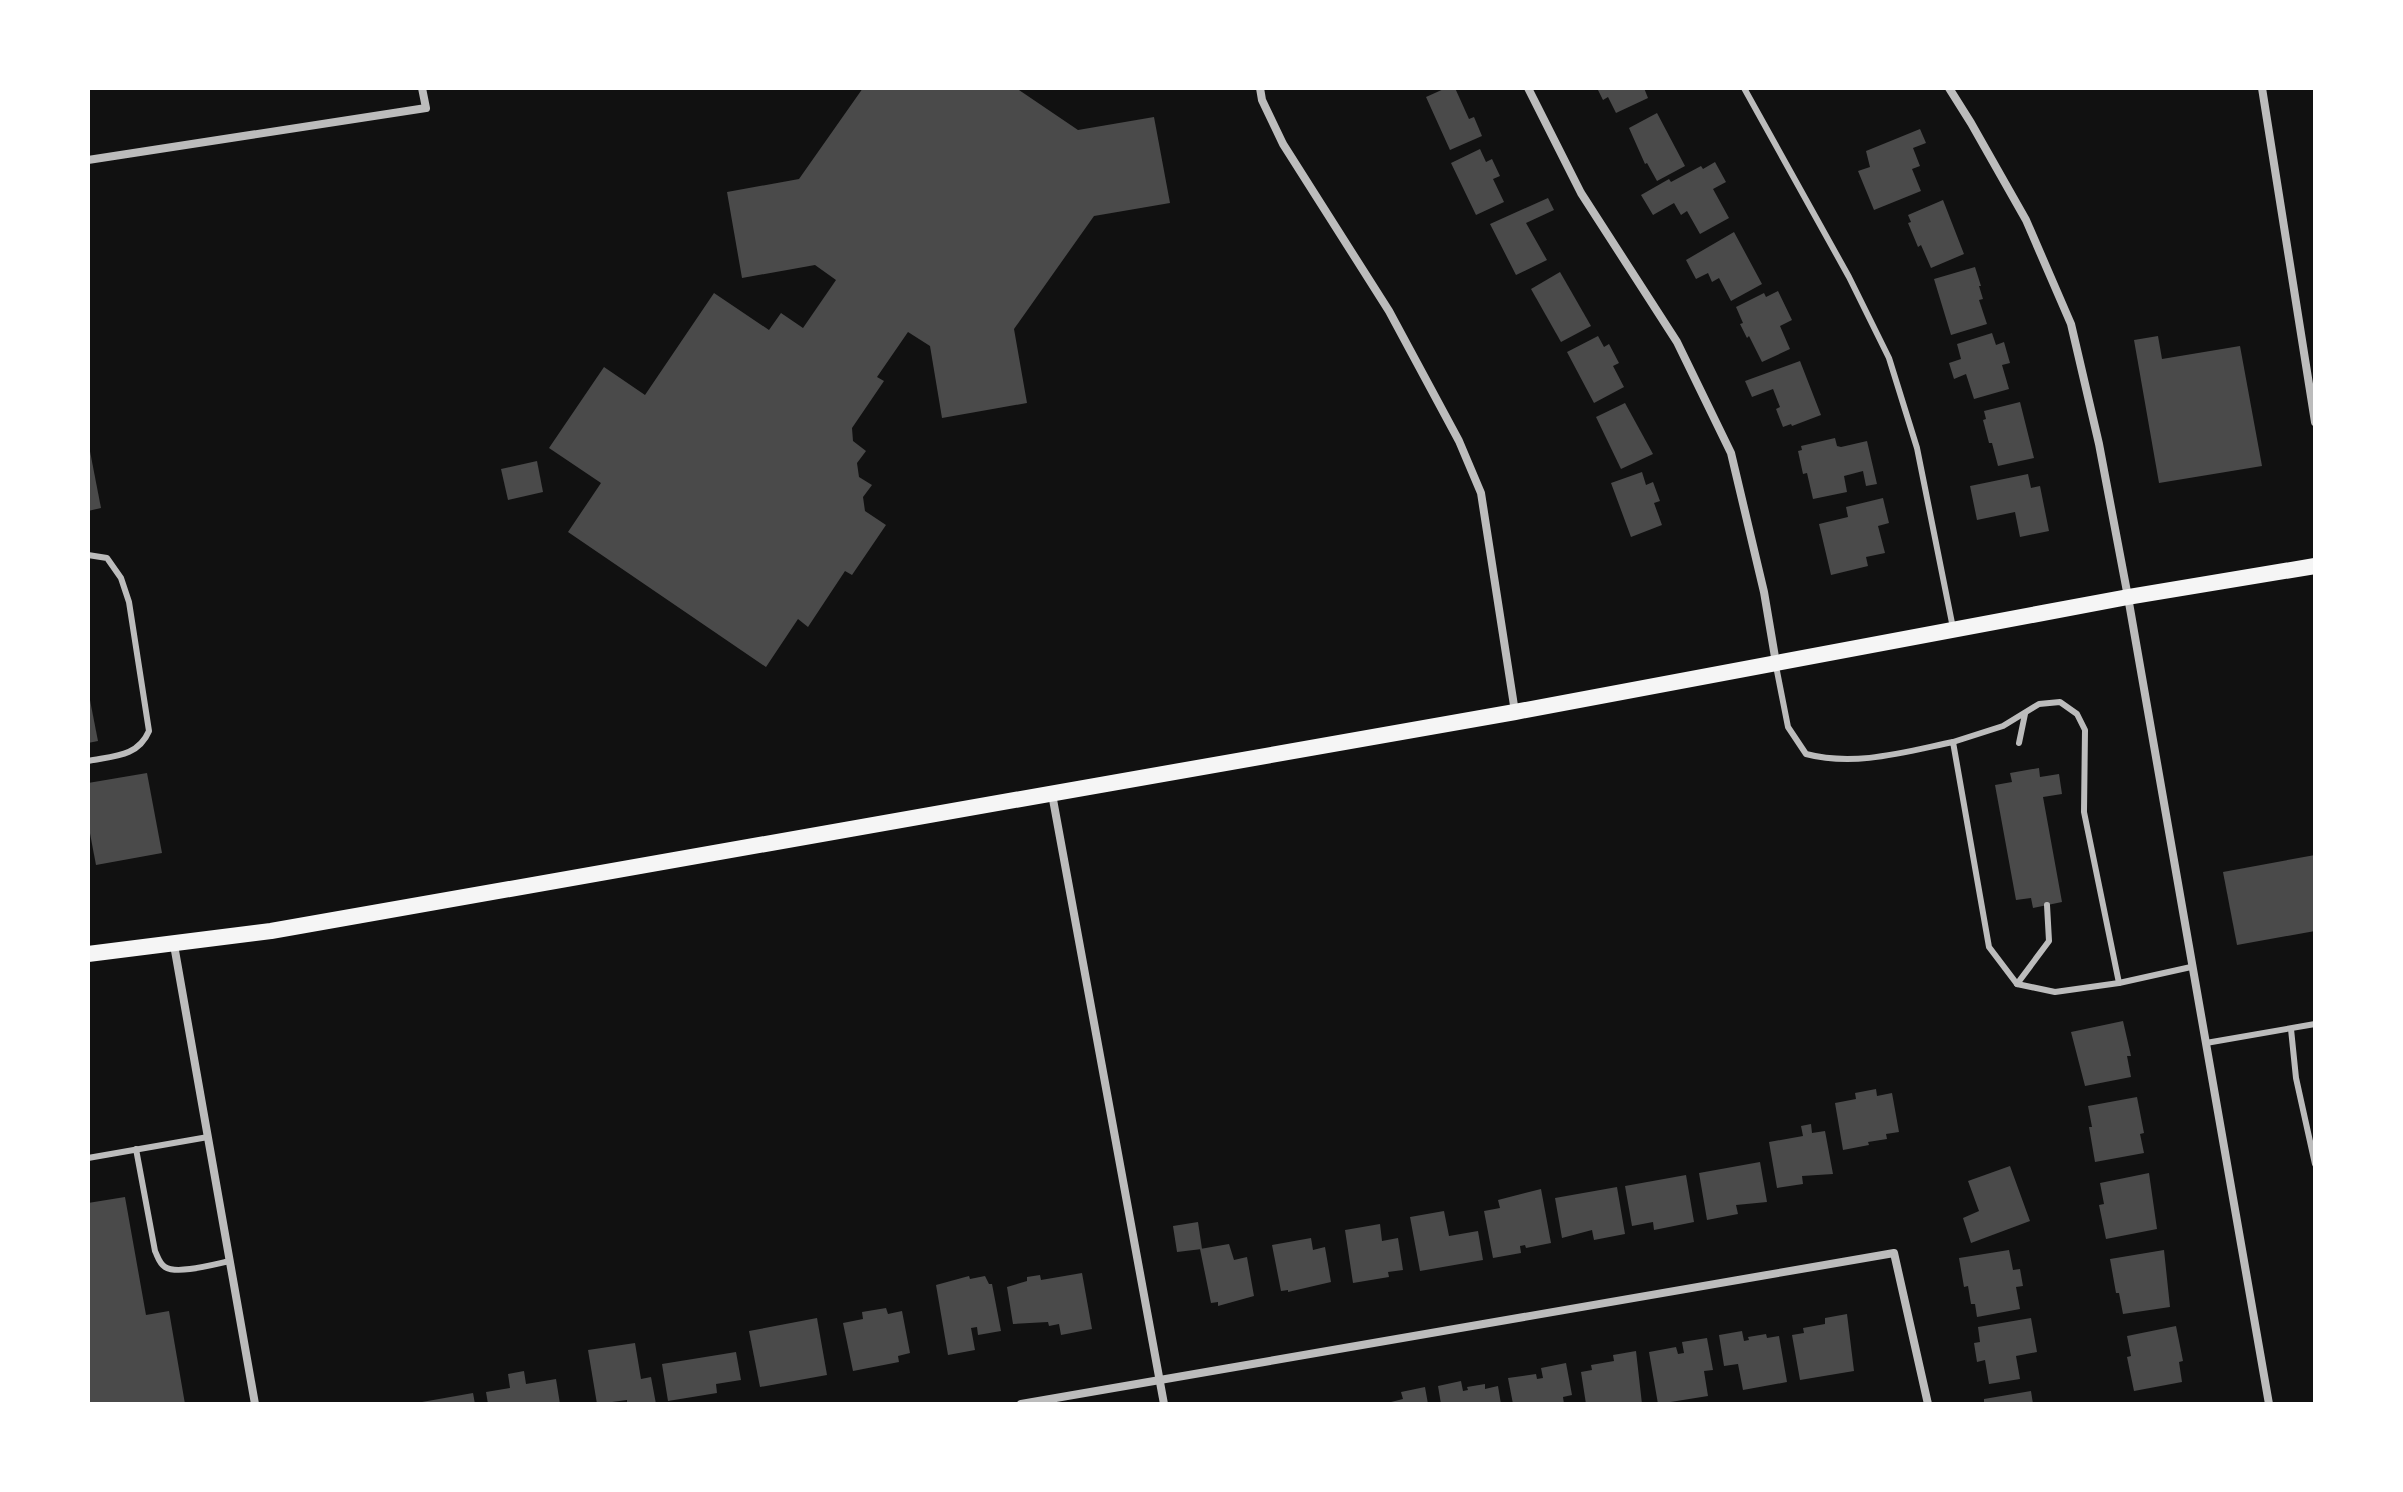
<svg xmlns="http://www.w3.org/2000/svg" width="2403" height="1492" font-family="'Space Grotesk',sans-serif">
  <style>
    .building { fill: #4a4a4a }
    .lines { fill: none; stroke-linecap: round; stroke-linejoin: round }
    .service { stroke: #bcbcbc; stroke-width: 6 }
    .minor { stroke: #bcbcbc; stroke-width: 8 }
    .secondary { stroke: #f5f5f5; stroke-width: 16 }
  </style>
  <rect width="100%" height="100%" fill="#111"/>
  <!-- building -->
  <g class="building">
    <path d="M863,88h153l62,42 76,-13 16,86 -76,13 -80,113 13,74 -85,15 -12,-72 -22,-14 -31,45 7,4 -32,47 1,13 13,10 -9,12 2,14 13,8 -9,12 2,14 21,14 -34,50 -7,-4 -37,56 -10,-8 -32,48 -198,-135 33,-49 -52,-35 55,-81 41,28 69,-102 55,37 12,-17 22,15 33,-48 -21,-15 -73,13 -15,-86 72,-13z"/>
    <path d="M1446,88h9l14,31 5,-2 8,19 -32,14 -24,-53z"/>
    <path d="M1597,88h47l4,10 -32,15 -8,-16 -5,3z"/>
    <path d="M1657,113l28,53 -28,15 -10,-18 -2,1 -16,-36z"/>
    <path d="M1920,129l6,14 -13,5 7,18 -8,3 9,22 -47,19 -16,-39 12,-4 -4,-16z"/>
    <path d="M1480,149l6,13 6,-3 8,17 -7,3 11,23 -28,13 -25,-52z"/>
    <path d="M1715,162l11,20 -13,7 16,29 -29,16 -13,-23 -6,4 -7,-12 -21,12 -12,-20 28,-16 2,3 30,-16 2,3z"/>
    <path d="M1548,198l6,12 -28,13 21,37 -31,15 -26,-51z"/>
    <path d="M1943,200l21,54 -33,14 -10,-23 -3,2 -10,-24 3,-1 -3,-7z"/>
    <path d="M1734,232l28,52 -31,17 -12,-23 -7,4 -4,-9 -12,6 -10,-19z"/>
    <path d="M1975,267l6,19h-2l4,13 -4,1 8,24 -36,11 -17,-56z"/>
    <path d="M1560,272l31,54 -30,16 -30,-53z"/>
    <path d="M1778,291l14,29 -12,6 10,23 -28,13 -13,-26 -2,2 -7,-14 3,-1 -7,-16 28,-14 2,4z"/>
    <path d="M1992,333l4,12 8,-3 6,21 -8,2 7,24 -35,10 -8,-25 -12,5 -5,-16 12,-4 -4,-15z"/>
    <path d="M1598,336l6,11 5,-3 10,19 -6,3 11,21 -30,16 -27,-51z"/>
    <path d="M2158,336l4,23 78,-13 22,120 -103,17 -25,-143z"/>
    <path d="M1800,361l21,54 -29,11 -1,-2 -8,3 -7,-18 4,-2 -7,-18 -21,8 -7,-16z"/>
    <path d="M2020,402l14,56 -36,8 -6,-23h-3l-6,-23 3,-1 -2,-8z"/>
    <path d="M1625,403l28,51 -32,15 -25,-52z"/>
    <path d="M1835,438l2,8 4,1 26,-6 10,43 -11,2 -3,-15 -19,5 3,16 -34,7 -6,-26 -4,1 -5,-23 4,-1 -1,-4z"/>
    <path d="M88,441l13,67 -13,3z"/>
    <path d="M537,461l6,31 -35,8 -7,-31z"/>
    <path d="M1642,472l4,13 7,-3 7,19 -6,2 8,22 -31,12 -20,-54z"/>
    <path d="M2028,474l3,14 9,-2 9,45 -29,6 -5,-25 -38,8 -7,-34z"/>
    <path d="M1883,498l6,25 -11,3 7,27 -19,4 2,9 -37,9 -12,-51 29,-7 -2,-10z"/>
    <path d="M88,690l10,51 -10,2z"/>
    <path d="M2039,768l1,9 19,-3 3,20 -19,3 19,105 -29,6 -2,-10 -15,2 -21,-115 17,-3 -2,-9z"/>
    <path d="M147,773l15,80 -66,12 -8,-42v-40z"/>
    <path d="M2315,855v76l-78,14 -14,-73z"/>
    <path d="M2123,1021l8,35h-4l4,21 -46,9 -14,-54z"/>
    <path d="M1876,1089l1,7 15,-3 7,39 -13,2 1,5 -19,3 1,3 -26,5 -8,-47 21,-4 -1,-6z"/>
    <path d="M2137,1097l7,36 -4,1 4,19 -49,9 -6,-35h3l-4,-21z"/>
    <path d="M1811,1124l1,9 13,-2 8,43 -31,2 1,8 -26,4 -8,-46 34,-6 -2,-10z"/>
    <path d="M1760,1162l7,40 -31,3 2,9 -31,6 -8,-47z"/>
    <path d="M2010,1166l20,55 -59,22 -8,-25 16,-7 -11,-30z"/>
    <path d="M2149,1173l8,56 -51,10 -7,-34 5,-1 -4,-21z"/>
    <path d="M1686,1175l8,47 -40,8 -1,-8 -21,4 -7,-40z"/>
    <path d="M1617,1187l8,47 -31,6 -2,-10 -30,8 -7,-40z"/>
    <path d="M1541,1189l10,54 -25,5 -1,-3 -5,1 1,7 -28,5 -9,-47 16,-3 -2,-8z"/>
    <path d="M125,1197l21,118 23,-4 16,93h-97v-201z"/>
    <path d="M1444,1211l5,25 29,-5 5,29 -63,11 -10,-54z"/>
    <path d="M1198,1222l4,27 -25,3 -4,-26z"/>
    <path d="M1380,1224l2,17 16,-3 5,32 -15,2 1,5 -36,6 -8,-53z"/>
    <path d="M1311,1238l2,12 12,-3 6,35 -43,10v-2l-7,1 -9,-46z"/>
    <path d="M1229,1244l5,16 13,-3 7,39 -36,10v-4l-7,1 -11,-54z"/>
    <path d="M2009,1250l4,20 7,-1 3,17 -7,1 4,22 -43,8 -2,-13h-4l-3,-18 -4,1 -5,-29z"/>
    <path d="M2164,1250l6,57 -47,7 -4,-21h-3l-6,-34z"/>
    <path d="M1082,1273l10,56 -31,6 -2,-11 -10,2 -1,-4 -35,2 -6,-37 20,-6v-4l13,-2 1,5z"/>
    <path d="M969,1276l1,3 15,-3 4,8h3l9,47 -23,4 -1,-8 -6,1 4,22 -27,5 -12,-70z"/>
    <path d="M886,1308l2,6 14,-3 8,42 -12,3 1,6 -46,9 -10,-48 20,-4 -1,-7z"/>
    <path d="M1847,1314l7,57 -54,9 -8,-45 12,-2 -1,-5 22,-4v-6z"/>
    <path d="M817,1318l10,57 -67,12 -11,-56z"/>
    <path d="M2031,1318l6,34 -21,4 4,23 -31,5 -4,-24 -8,2 -3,-19 6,-1 -2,-15z"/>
    <path d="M2176,1326l7,35 -4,1 3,20 -48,9 -7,-34 4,-1 -4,-20z"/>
    <path d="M1742,1331l2,10 5,-1 -1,-3 18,-3 1,4 12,-2 8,46 -44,8 -5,-26 -14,2 -5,-31z"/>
    <path d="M1707,1338l6,32 -9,1 4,25 -50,8 -9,-52 27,-5 2,7 6,-1 -2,-11z"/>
    <path d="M635,1343l6,36 10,-2 5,27h-29v-4l-30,4 -9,-54z"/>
    <path d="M1636,1351l6,53h-56l-5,-32 11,-2 -1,-5 23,-4 -1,-6z"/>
    <path d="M736,1352l5,28 -25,4 1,9 -49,8 -6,-37z"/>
    <path d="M1566,1363l6,32 -9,2 1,7h-51l-5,-26 28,-4 1,5 6,-1 -2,-10z"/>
    <path d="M524,1371l2,13 30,-5 4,25h-72l-2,-12 24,-4 -2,-14z"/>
    <path d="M1461,1381l2,10 5,-1 -1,-3 18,-3v5l13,-3 3,18h-60l-3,-18z"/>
    <path d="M1425,1387l3,17h-45l20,-5 -2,-7z"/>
    <path d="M2031,1391l2,13h-49v-5z"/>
    <path d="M473,1393l2,11h-53v-2z"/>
  </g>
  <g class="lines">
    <!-- service -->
    <g class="service">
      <path d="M1744,88l105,189 40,81 28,90 36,180"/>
      <path d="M88,555l19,3 14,20 8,24 20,129c-11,26 -36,25 -61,30"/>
      <path d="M1776,666l12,61 18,27c49,13 99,-2 147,-12l36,205 28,37 38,8 64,-9 72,-16"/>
      <path d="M1953,742l50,-16 36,-22 21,-2 17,12 8,16 -1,82 35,171"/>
      <path d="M2019,743l6,-29"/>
      <path d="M2017,984l32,-43 -2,-36"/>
      <path d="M2291,1029l5,49 19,86"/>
      <path d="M2206,1043l109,-19"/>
      <path d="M136,1149l19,102c3,6 4,12 10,16 12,8 50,-3 65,-6"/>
      <path d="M88,1158l120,-21"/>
    </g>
    <!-- minor -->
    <g class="minor">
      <path d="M1260,88l2,12 21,44 106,167 70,130 22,52 34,219"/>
      <path d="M1528,88l53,105 96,149 54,111 33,139 12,71"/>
      <path d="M1949,88l22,35 55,97 45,104 28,120 29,153 141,807"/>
      <path d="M2262,88l53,334"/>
      <path d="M88,160l338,-52 -4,-20"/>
      <path d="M1052,794l112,610"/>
      <path d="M174,945l81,459"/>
      <path d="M1021,1404l873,-151 34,151"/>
    </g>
    <!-- secondary -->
    <path class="secondary" d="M88,954l183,-23 1244,-219 613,-115 187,-31"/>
  </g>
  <!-- border -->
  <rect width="2403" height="1492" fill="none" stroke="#ffffff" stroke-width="180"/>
</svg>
